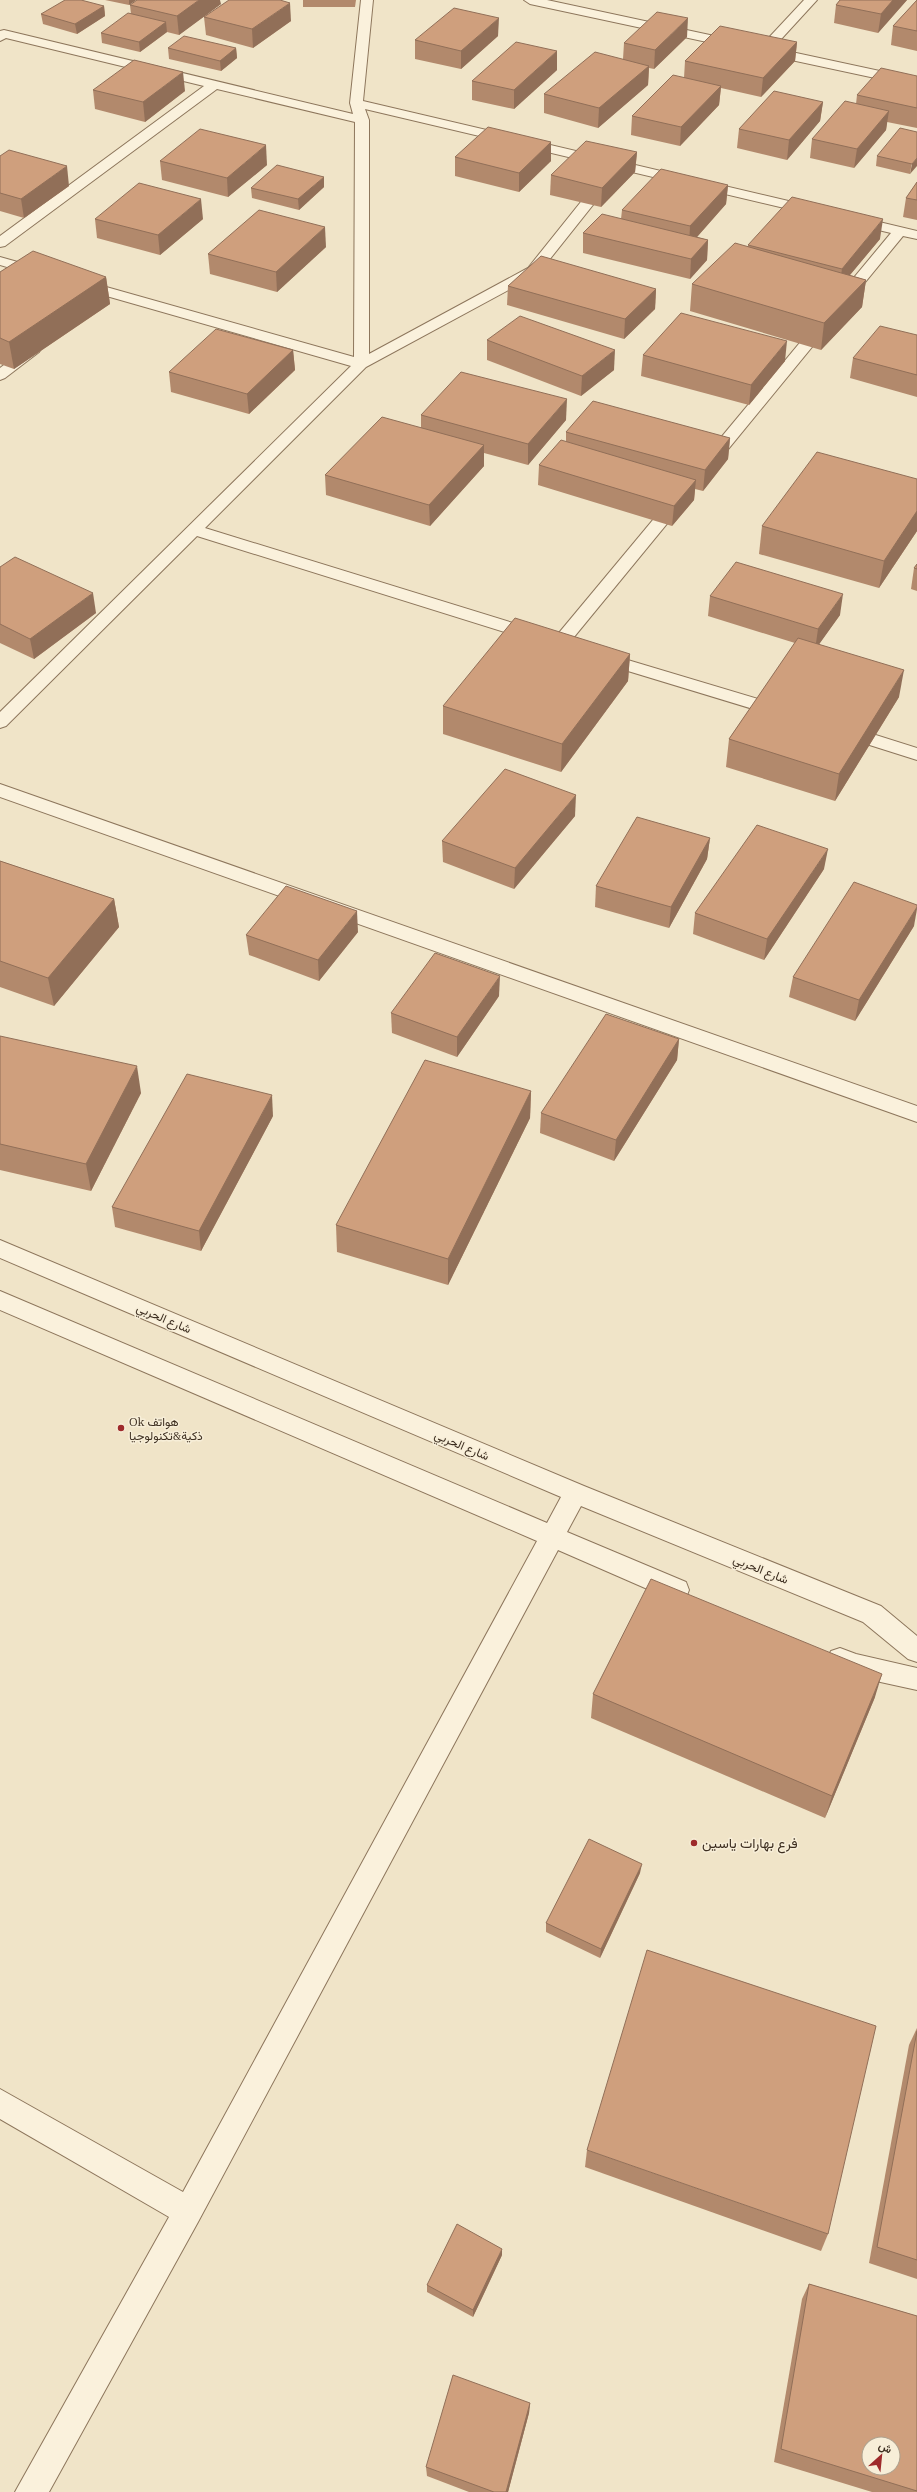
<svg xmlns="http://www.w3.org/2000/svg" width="917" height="2492" font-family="'IBM Plex Serif',Vazirmatn,serif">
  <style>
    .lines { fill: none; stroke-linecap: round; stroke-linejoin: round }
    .minor-casing { stroke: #8d765c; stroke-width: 2 }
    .minor { fill: #faf1dc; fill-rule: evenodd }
    .wall { fill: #b2896c }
    .shaded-wall { fill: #916f58 }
    .building { fill: #cf9f7d; stroke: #916f58; fill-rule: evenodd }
    .poi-dot { fill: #9e2a2b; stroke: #f7eed8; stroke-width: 1.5 }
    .labels { text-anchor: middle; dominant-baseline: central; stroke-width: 3; stroke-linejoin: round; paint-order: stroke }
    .street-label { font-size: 12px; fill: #3d2e20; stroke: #f7eed8 }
    .poi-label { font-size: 12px; fill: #3d2e20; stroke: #f7eed8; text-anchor: start }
    .near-poi-label { font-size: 14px; fill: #3d2e20; stroke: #f7eed8; text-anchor: start }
  </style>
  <rect width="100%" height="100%" fill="#f0e4c8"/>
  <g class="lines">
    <!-- minor casing -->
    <g class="minor-casing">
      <g id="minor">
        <path d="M361,0h12l-10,101 451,106 7,4 -7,4 -449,-106 4,11v234l159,-86 72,-90h10l2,3 -74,93 -172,93 -161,161 337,104 3,4 -3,4h-12l-333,-104 -191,190 -6,2v-16l351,-346 -276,-79 -2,-3 2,-3h10l269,76 1,-235 -138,-33 -212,157 -5,1v-11l204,-150 -198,-48 -6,3v-10l4,-1 349,84 -3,-11z"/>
        <path d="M524,0h23l214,46 43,-46h13l-44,48 144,31v8l-387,-83z"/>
        <path d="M854,216l63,15v8l-14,-3 -187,228h-12l-2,-3 2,-3 187,-225 -42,-10 -2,-3 2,-3z"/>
        <path d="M0,257l46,13 2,3 -7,4 -41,-12z"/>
        <path d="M34,345l7,4 -2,3 -34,26 -5,2v-12l29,-22z"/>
        <path d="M678,495l6,2 2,3 -2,3 -119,145h-12l-3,-4 3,-4 119,-143z"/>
        <path d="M601,652l187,56 3,4 -3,4h-12l-181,-55 -3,-4 3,-4z"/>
        <path d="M844,725l73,23v12l-79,-25 -3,-4 3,-4z"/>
        <path d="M0,784l917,322v16l-917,-325z"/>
        <path d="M0,1240l584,246 297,120 36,30v26l-9,-3 -45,-37 -282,-116 -14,26 119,50 3,8 -3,8 -9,3 -9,-3 -110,-48 -360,672 -149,270h-34l154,-275 -169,-98v-30l183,103 354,-651 -537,-231v-19l547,232 14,-26 -561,-239z"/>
        <path d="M840,1648l16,6 61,14v22l-64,-14 -22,-9 -4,-8 4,-8z"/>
      </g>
    </g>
    <!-- minor -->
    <use href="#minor" class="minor"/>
  </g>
  <!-- wall -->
  <g class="wall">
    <path d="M105,0h31l-7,5z"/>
    <path d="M303,0h53l-1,7h-52z"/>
    <path d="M840,0h67l-29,33 -44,-10 2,-18z"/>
    <path d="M917,0v51l-26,-6 2,-19z"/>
    <path d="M221,4l-42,31 -12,-3 -27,20 -38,-9 -1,-10 30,-19 -1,-9z"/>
    <path d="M104,6l1,10 -28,18 -34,-10 -2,-10z"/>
    <path d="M204,17l87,4 -38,27 -47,-13z"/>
    <path d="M498,36l-37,33 -46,-10v-19z"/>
    <path d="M687,37l-33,32 -5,-1 -1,17 -50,43 -54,-15v-19l79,-35 1,-16z"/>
    <path d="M797,42l-2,19 -34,36 -40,-9 -2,17 -39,41 -49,-11 1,-19 52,-38 1,-17z"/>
    <path d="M168,48h68l1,10 -16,13 -52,-12z"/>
    <path d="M557,70l-43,39 -42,-9v-19z"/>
    <path d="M917,76v52l-30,-6 -1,8 -32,38 -44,-10 2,-19 44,-35 1,-9z"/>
    <path d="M93,90l92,1 -40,31 -50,-13z"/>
    <path d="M823,102l-3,19 -33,39 -50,-12 2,-19z"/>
    <path d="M917,132l-7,42 -34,-8 1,-10z"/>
    <path d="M551,142v19l-32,31 -64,-16v-19z"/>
    <path d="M637,152l-2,20 -34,35 -51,-12 1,-20z"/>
    <path d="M0,156l69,30 -45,32 -24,-7z"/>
    <path d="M160,161l107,4 -39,32 -66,-17z"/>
    <path d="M917,182v38l-14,-3 3,-19z"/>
    <path d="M728,185l-2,19 -29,33 11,3 -1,20 -17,19 -107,-26v-20l38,-14 1,-9z"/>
    <path d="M324,187l-25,23 -47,-12 -1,-10z"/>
    <path d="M95,219h108l-43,36 -63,-17z"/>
    <path d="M880,239l-30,36 16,5 -4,27 -41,43 -131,-39 2,-27 56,-38v-1z"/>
    <path d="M326,247l-49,45 -67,-18 -2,-20z"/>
    <path d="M0,272l106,5 4,27 -96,65 -14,-5z"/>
    <path d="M508,286l148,3 -1,20 -31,30 -117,-34z"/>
    <path d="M917,335v62l-67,-19 3,-20z"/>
    <path d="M487,340l127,30 -33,26 -94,-36z"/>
    <path d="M293,350l2,20 -46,44 -78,-22 -2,-20z"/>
    <path d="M643,355l142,6 -36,44 -108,-29z"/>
    <path d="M421,415l145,5 -38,45 -44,-12v13l-54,60 -104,-31 -1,-20 96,-47z"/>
    <path d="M566,432l164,6 -2,21 -25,32 -8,-2 -1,11 -22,26 -134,-41 1,-20 27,-23z"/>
    <path d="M917,479v52l-38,57 -120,-34 3,-28z"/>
    <path d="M917,564v27l-6,-2 3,-21z"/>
    <path d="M0,567l96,46 -62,46 -34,-16z"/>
    <path d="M710,596l130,19 -21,29 80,53 -64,104 -109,-34 3,-28 66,-96 -87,-27z"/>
    <path d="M630,654l-2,27 -67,91 -118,-38v-28z"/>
    <path d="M575,816l-61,73 -71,-27 -1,-21z"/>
    <path d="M710,838l-3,21 -38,69 -74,-21 1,-21z"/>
    <path d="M0,861l114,38 5,28 -65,79 -54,-19z"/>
    <path d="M824,869l-60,91 -71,-26 2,-21z"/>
    <path d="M914,926l-59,95 -66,-24 4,-20z"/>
    <path d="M358,932l-39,49 -70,-26 -3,-20z"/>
    <path d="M499,996l-42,61 -65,-24 -1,-20z"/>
    <path d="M0,1036l141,57 -50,98 -91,-21z"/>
    <path d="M679,1039l-2,21 -63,101 -74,-28 1,-20z"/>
    <path d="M531,1091l-1,27 -82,167 -111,-33 -1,-27z"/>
    <path d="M273,1116l-72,135 -86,-24 -3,-20z"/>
    <path d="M593,1694l282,3 -50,121 -234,-100z"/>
    <path d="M640,1873l-40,85 -54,-26v-9z"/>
    <path d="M917,2028v251l-48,-16 40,-218z"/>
    <path d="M587,2150l241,84 -7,17 -236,-84z"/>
    <path d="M502,2255l-29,62 -46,-25v-7z"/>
    <path d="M809,2284l108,32v176h-45l-98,-30 28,-163z"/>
    <path d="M530,2403l-1,10 -21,79h-39l-42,-16 -1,-9z"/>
  </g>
  <!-- shaded-wall -->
  <g class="shaded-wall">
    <path d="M129,0h7l-7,5z"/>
    <path d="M199,0h21l1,4 -42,31 -2,-19z"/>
    <path d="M893,0h14l-29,33 3,-19z"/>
    <path d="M290,3l1,18 -38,27 -1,-19z"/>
    <path d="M104,6l1,10 -28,18 -2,-10z"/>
    <path d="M499,18l-1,18 -37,33v-18z"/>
    <path d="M688,18l-1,19 -33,32 1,-19z"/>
    <path d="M166,22l1,10 -27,20 -1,-10z"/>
    <path d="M797,42l-2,19 -34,36 2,-19z"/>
    <path d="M236,48l1,10 -16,13 -1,-10z"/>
    <path d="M557,51v19l-43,39v-19z"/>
    <path d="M649,66l-1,19 -50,43 1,-20z"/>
    <path d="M183,72l2,19 -40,31 -2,-20z"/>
    <path d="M721,86l-2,19 -39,41 1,-19z"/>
    <path d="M823,102l-3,19 -33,39 2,-20z"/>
    <path d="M889,111l-3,19 -32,38 3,-19z"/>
    <path d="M551,142v19l-32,31v-19z"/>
    <path d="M266,145l1,20 -39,32 -1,-19z"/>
    <path d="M637,152l-2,20 -34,35 1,-19z"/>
    <path d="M917,158v8l-7,8 2,-10z"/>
    <path d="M67,166l2,20 -45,32 -3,-19z"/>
    <path d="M324,177v10l-25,23 -1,-11z"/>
    <path d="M728,185l-2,19 -37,42 1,-20z"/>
    <path d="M201,199l2,20 -43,36 -2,-20z"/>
    <path d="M883,219l-3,20 -41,49 3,-19z"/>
    <path d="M325,227l1,20 -49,45 -1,-20z"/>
    <path d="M708,240l-1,20 -17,19 1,-20z"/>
    <path d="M106,277l4,27 -96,65 -5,-27z"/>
    <path d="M866,280l-4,27 -41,43 3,-27z"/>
    <path d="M656,289l-1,20 -31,30 1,-20z"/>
    <path d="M787,341l-2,20 -36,44 2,-20z"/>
    <path d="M293,350l2,20 -46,44 -2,-20z"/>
    <path d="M615,350l-1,20 -33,26 1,-20z"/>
    <path d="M567,399l-1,21 -38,45v-21z"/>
    <path d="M730,438l-2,21 -25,32 2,-21z"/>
    <path d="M484,445v21l-54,60 -1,-21z"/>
    <path d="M696,480l-2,20 -22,26 2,-20z"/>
    <path d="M917,511v20l-38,57 5,-27z"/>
    <path d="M93,593l3,20 -62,46 -4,-20z"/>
    <path d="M843,594l-3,21 -25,35 3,-21z"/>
    <path d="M630,654l-2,27 -67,91 1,-28z"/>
    <path d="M904,670l-5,27 -64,104 4,-27z"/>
    <path d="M576,795l-1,21 -61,73 1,-21z"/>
    <path d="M710,838l-3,21 -38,69 2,-21z"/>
    <path d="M828,849l-4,20 -60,91 3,-21z"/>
    <path d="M114,899l5,28 -65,79 -6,-28z"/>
    <path d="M917,907v2l-3,17 -59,95 4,-21z"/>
    <path d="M357,911l1,21 -39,49 -1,-21z"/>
    <path d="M500,976l-1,20 -42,61v-20z"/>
    <path d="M679,1039l-2,21 -63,101 2,-21z"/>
    <path d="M137,1066l4,27 -50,98 -5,-27z"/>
    <path d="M531,1091l-1,27 -82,167v-26z"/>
    <path d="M272,1095l1,21 -72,135 -2,-20z"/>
    <path d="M882,1674l-7,23 -50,121 7,-22z"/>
    <path d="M642,1864l-2,9 -40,85 1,-9z"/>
    <path d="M502,2249v6l-29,62v-7z"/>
    <path d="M530,2403l-1,10 -21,79h-2z"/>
  </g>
  <!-- building -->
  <g class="building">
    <path d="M65,0h16l23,6 -29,18 -34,-10z"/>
    <path d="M137,0h62l-22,16 -47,-11z"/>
    <path d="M229,0h51l10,3 -38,26 -48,-12z"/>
    <path d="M840,0h53l-12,14 -45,-9z"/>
    <path d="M917,0v31l-24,-5z"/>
    <path d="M454,8l45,10 -38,33 -46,-11z"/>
    <path d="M657,12l31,6 -33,32 -31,-7z"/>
    <path d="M128,13l38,9 -27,20 -38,-9z"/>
    <path d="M720,26l77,16 -34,36 -78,-17z"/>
    <path d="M184,36l52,12 -16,13 -52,-13z"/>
    <path d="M516,42l41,9 -43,39 -42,-9z"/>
    <path d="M595,52l54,14 -50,42 -55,-14z"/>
    <path d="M134,60l49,12 -40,30 -50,-12z"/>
    <path d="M881,68l36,8v32l-60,-13z"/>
    <path d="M673,75l48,11 -40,41 -49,-11z"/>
    <path d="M774,91l49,11 -34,38 -50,-11z"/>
    <path d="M845,101l44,10 -32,38 -45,-10z"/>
    <path d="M488,127l63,15 -32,31 -64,-16z"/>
    <path d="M900,128l17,4v26l-5,6 -35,-8z"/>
    <path d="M200,129l66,16 -39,33 -67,-17z"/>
    <path d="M586,141l51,11 -35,36 -51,-13z"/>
    <path d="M9,150l58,16 -46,33 -21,-6v-37z"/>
    <path d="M277,165l47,12 -26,22 -47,-11z"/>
    <path d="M661,169l67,16 -38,41 -68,-16z"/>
    <path d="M917,182v18l-11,-2z"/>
    <path d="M139,183l62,16 -43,36 -63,-16z"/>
    <path d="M792,197l91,22 -41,50 -94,-24z"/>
    <path d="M259,210l66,17 -49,45 -68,-18z"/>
    <path d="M602,214l106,26 -17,19 -108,-26z"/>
    <path d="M735,243l131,37 -42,43 -132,-39z"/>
    <path d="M33,251l73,26 -97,65 -9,-4v-66z"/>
    <path d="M541,256l115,33 -31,30 -117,-33z"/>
    <path d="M681,313l106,28 -36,44 -108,-30z"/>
    <path d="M520,316l95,34 -33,26 -95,-36z"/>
    <path d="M880,326l37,9v40l-64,-17z"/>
    <path d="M216,329l77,21 -46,44 -78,-22z"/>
    <path d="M461,372l106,27 -39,45 -107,-29z"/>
    <path d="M593,401l137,37 -25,32 -139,-38z"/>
    <path d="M382,417l102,28 -55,60 -104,-30z"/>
    <path d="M561,440l135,40 -22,26 -135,-41z"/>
    <path d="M817,452l100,27v32l-33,50 -122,-35z"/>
    <path d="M15,557l78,36 -63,46 -30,-15v-57z"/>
    <path d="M736,562l107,32 -25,35 -108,-33z"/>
    <path d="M917,564v5l-3,-1z"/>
    <path d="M515,618l115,36 -68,90 -119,-38z"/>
    <path d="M798,638l106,32 -65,104 -110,-35z"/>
    <path d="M505,769l71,26 -61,73 -73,-27z"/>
    <path d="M637,817l73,21 -39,69 -75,-21z"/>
    <path d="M757,825l71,24 -61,90 -72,-26z"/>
    <path d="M0,861l114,38 -66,79 -48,-17z"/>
    <path d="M854,882l63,23v2l-58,93 -66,-23z"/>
    <path d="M286,886l71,25 -39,49 -72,-25z"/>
    <path d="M435,953l65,23 -43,61 -66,-24z"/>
    <path d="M606,1014l73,25 -63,101 -75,-27z"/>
    <path d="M0,1036l137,30 -51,98 -86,-20z"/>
    <path d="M425,1060l106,31 -83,168 -112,-34z"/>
    <path d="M187,1074l85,21 -73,136 -87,-24z"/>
    <path d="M651,1579l231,95 -50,122 -239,-102z"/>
    <path d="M589,1839l53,25 -41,85 -55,-26z"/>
    <path d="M647,1950l229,76 -48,208 -241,-84z"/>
    <path d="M917,2031v229l-40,-13z"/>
    <path d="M457,2224l45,25 -29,61 -46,-25z"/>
    <path d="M809,2284l108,32v175l-136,-42zM869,2444h24v24h-24z"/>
    <path d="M453,2375l77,28 -24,89h-12l-68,-25z"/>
  </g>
  <!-- markers -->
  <g class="poi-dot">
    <circle cx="121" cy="1428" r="4"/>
    <circle cx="694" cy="1843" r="4"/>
  </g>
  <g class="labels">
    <!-- street labels -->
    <g class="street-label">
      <text transform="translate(164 1318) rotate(23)">شارع الحربي</text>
      <text transform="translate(462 1445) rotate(23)">شارع الحربي</text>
      <text transform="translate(761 1569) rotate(22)">شارع الحربي</text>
    </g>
    <!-- poi labels -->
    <g class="poi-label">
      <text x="129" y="1421">Ok هواتف<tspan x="129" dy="14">ذكية&amp;تكنولوجيا</tspan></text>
    </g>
    <!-- near-poi labels -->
    <g class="near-poi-label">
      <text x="702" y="1843">فرع بهارات ياسين</text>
    </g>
  </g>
  <!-- north arrow -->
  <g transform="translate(881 2456) rotate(27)"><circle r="19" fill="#f7eed8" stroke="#ada18e"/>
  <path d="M0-3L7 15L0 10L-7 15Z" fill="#9e2a2b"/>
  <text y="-6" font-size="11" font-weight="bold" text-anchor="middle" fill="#3d2e20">ش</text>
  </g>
</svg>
